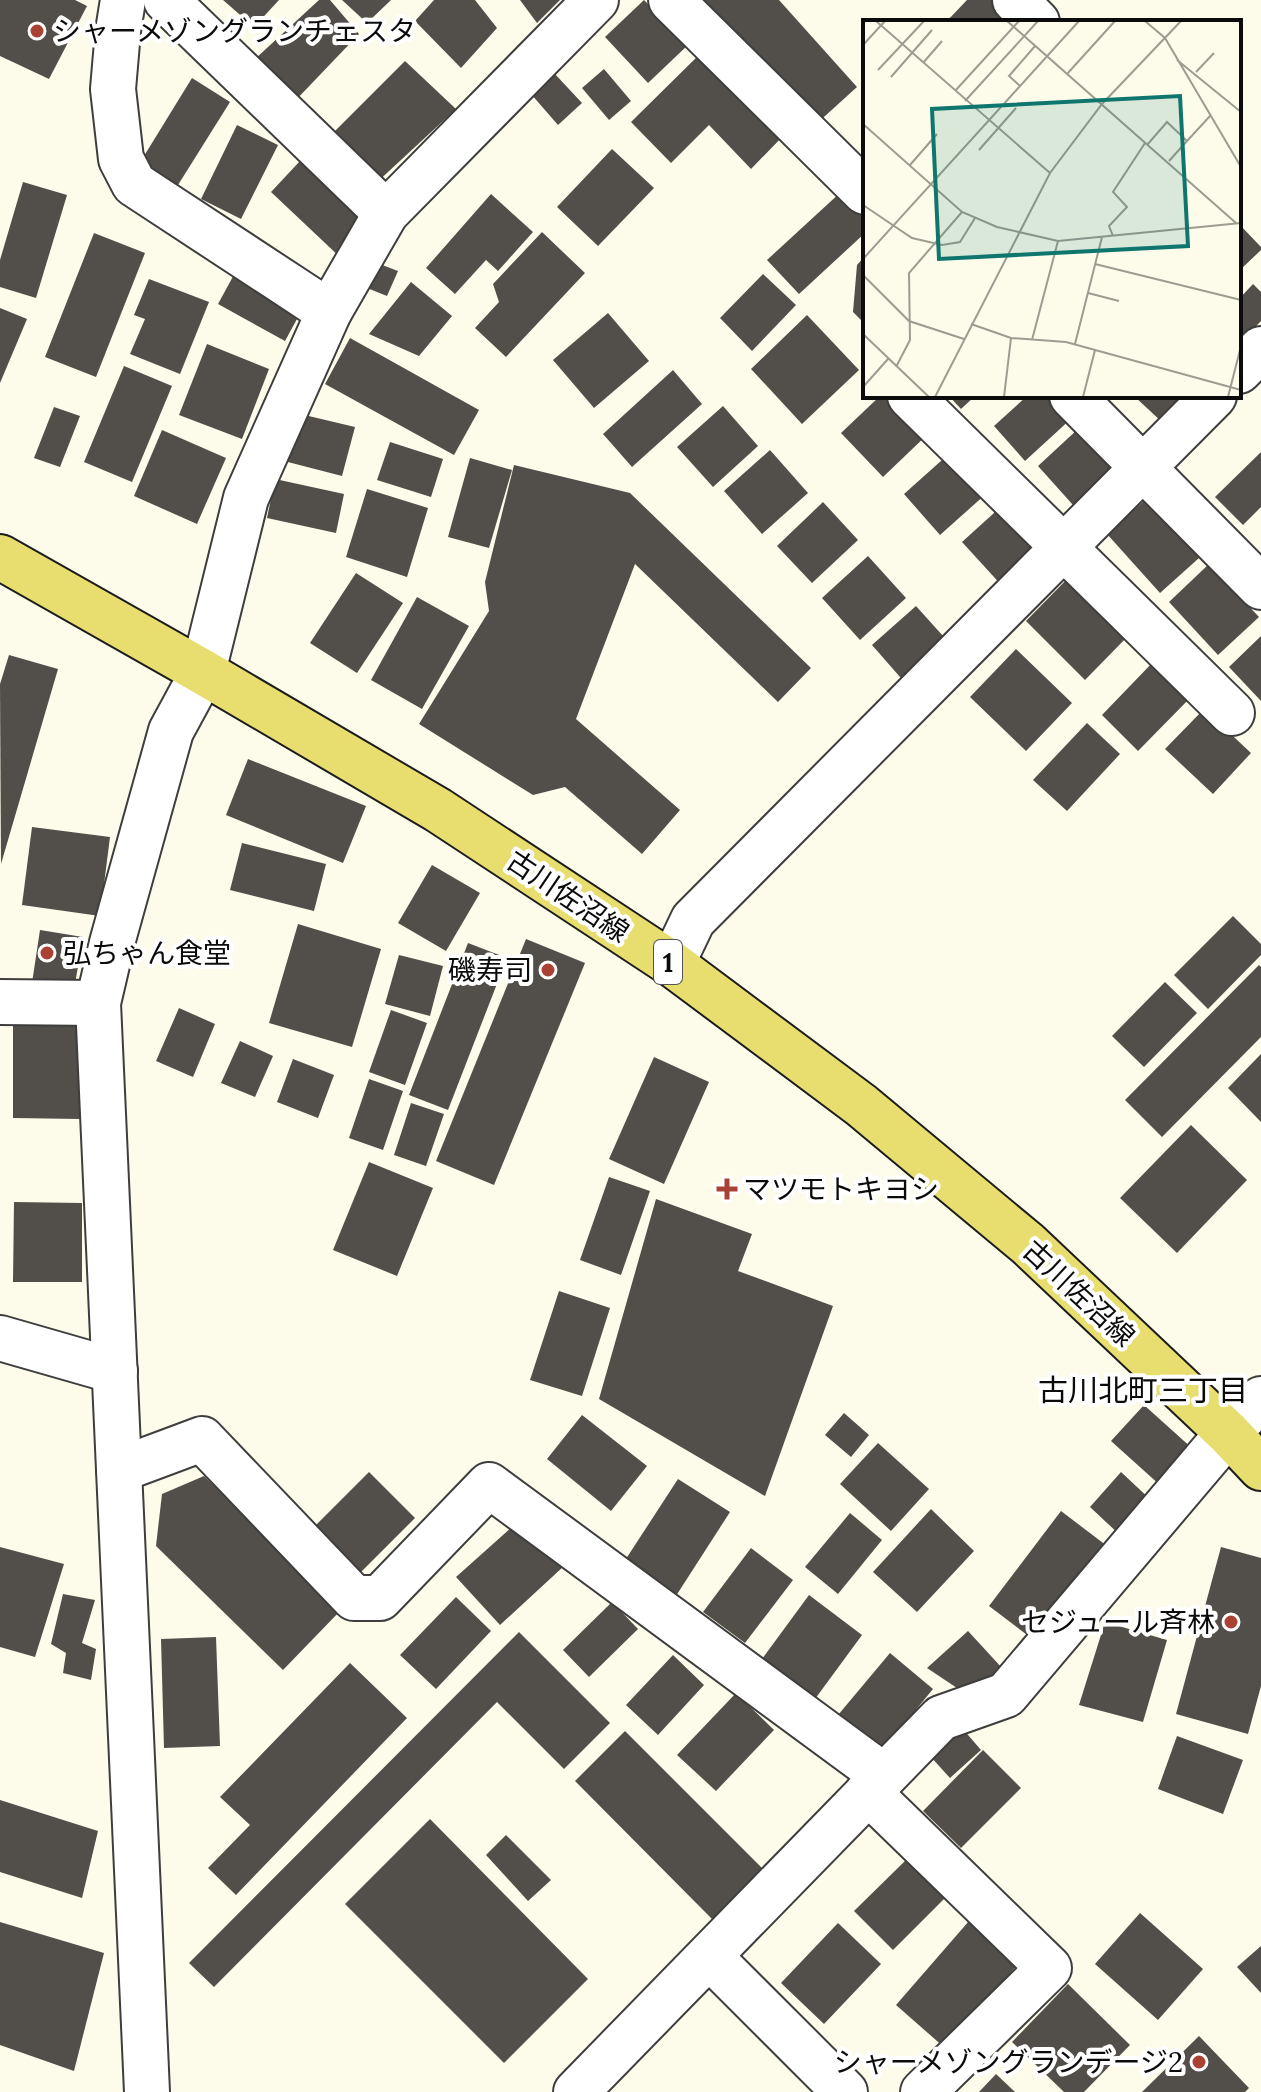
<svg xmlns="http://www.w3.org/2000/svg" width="1261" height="2092" font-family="Lora,'Noto Sans JP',serif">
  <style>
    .building { fill: #524e49 }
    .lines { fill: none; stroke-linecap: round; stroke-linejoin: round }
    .minor-casing { stroke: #3e3e3e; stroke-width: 48 }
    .major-casing { stroke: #1c1c1c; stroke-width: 48 }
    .minor { stroke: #fff; stroke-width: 44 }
    .major { stroke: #e8de70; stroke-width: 44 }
    .poi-dot { fill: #a94235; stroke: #fff; stroke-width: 3 }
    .labels { text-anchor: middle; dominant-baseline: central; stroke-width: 8; stroke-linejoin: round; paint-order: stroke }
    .shield { fill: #fff; stroke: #545454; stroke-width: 2 }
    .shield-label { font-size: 26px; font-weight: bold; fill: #0b0b0b }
    .poi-label { font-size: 28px; fill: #0b0b0b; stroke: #fff; text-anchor: start }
    .street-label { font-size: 28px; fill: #0b0b0b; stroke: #fff }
    .neighbourhood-label { font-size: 30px; fill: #0b0b0b; stroke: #fff }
    .inset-road { fill: none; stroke: #9c9c91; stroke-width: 2 }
    .view { fill: #0f766e; fill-opacity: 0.15; stroke: #0f766e; stroke-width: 4 }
    .inset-edge { fill: none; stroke: #0b0b0b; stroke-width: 4 }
  </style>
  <rect width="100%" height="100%" fill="#fdfceb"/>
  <!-- building -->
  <g class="building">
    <path d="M0,0h75l12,6 -38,73 -49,-23z"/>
    <path d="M223,0h56l-25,27z"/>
    <path d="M319,0h11l29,34 -66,69 -38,-44z"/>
    <path d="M342,0h49l-24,23z"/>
    <path d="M434,0h41l22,28 -36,40 -46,-47z"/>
    <path d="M520,0h40l-23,23z"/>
    <path d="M644,0l44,45 -40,38 -43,-46z"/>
    <path d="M700,0h79l78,87 -43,39z"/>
    <path d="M967,0h31l22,22h-74z"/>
    <path d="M703,51l82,83 -34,35 -42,-44 -38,38 -40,-41z"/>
    <path d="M405,61l51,48 -82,76 -46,-47z"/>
    <path d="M604,69l27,32 -22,19 -27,-32z"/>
    <path d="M554,73l28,30 -24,22 -27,-31z"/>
    <path d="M192,78l38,24 -57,91 -37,-24z"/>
    <path d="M237,125l41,20 -37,74 -40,-20z"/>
    <path d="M612,149l42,39 -56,58 -41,-39z"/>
    <path d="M300,161l63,59 -21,39 -71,-67z"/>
    <path d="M23,182l44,13 -31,103 -36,-11v-27z"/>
    <path d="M842,191l23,25v17l-66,61 -32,-34z"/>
    <path d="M491,194l42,38 -35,39 -12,-11 -31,34 -29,-26z"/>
    <path d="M1239,224l22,23v3l-22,21z"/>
    <path d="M542,232l43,41 -79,84 -31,-29 24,-26 -6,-18z"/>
    <path d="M94,233l51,20 -49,124 -51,-20z"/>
    <path d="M865,256v68l-12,-12 4,-47z"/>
    <path d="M377,263l21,8 -11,25 -20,-8z"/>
    <path d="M236,271l67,37 -18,33 -67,-37z"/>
    <path d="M763,274l33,31 -44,46 -32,-33z"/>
    <path d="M149,279l60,23 -29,72 -50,-20 15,-35 -11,-4z"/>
    <path d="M411,282l41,34 -33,40 -50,-22z"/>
    <path d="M1253,284l8,8v29l-19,20 -3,-2v-40z"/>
    <path d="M0,308l27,11 -27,64z"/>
    <path d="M608,313l41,48 -55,47 -41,-48z"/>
    <path d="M807,315l52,55 -57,54 -51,-55z"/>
    <path d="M350,338l129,72 -25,45 -129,-71z"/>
    <path d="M207,344l62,25 -27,70 -63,-24z"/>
    <path d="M124,366l48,20 -40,96 -48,-20z"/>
    <path d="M673,370l29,34 -70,63 -29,-33z"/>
    <path d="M880,396h14l35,37 -46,44 -42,-44z"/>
    <path d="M949,396h26l-14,13z"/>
    <path d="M1027,396h27l19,21 -48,44 -31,-35z"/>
    <path d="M1134,396h54l-25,27z"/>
    <path d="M723,406l35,40 -45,41 -36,-40z"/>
    <path d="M54,407l26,9 -20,51 -26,-9z"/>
    <path d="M296,413l59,14 -13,49 -58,-15z"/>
    <path d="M1078,429l45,49 -41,37 -44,-49z"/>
    <path d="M162,430l64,28 -29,66 -63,-28z"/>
    <path d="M390,442l53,17 -12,38 -54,-17z"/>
    <path d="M770,450l38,43 -46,41 -38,-43z"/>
    <path d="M951,452l36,41 -47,42 -36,-41z"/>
    <path d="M1261,452v55l-18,18 -28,-28z"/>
    <path d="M470,458l42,12 -23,78 -41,-11z"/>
    <path d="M514,465l116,28 181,175 -33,34 -143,-138 -59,155 104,91 -38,44 -77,-67 -32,8 -114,-71 70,-113 -4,-29z"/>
    <path d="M275,479l69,15 -8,39 -69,-15z"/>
    <path d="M367,489l61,19 -21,69 -61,-20z"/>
    <path d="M1146,499l53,59 -39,35 -53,-59z"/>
    <path d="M823,502l35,38 -46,43 -35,-37z"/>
    <path d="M1005,503l42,46 -43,39 -42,-46z"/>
    <path d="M868,556l38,42 -46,42 -38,-42z"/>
    <path d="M1209,564l50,53 -41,38 -49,-53z"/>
    <path d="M356,573l47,30 -46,70 -47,-30z"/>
    <path d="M1069,577l59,59 -43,44 -59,-59z"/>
    <path d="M417,597l52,29 -47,83 -51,-29z"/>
    <path d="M916,606l36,40 -45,39 -35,-40z"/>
    <path d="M1261,636v65l-32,-34z"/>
    <path d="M1016,649l56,54 -46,48 -56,-54z"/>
    <path d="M9,655l49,14 -57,195 -1,-180z"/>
    <path d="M1155,660l37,36 -54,55 -36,-36z"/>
    <path d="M1204,709l47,44 -38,41 -48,-45z"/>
    <path d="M1087,723l33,31 -53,57 -34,-31z"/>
    <path d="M248,759l118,47 -23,57 -117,-48z"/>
    <path d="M32,827l78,10 -10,79 -78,-11z"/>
    <path d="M242,843l84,21 -12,47 -84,-21z"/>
    <path d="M432,865l48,28 -34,58 -48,-28z"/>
    <path d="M1233,916l28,28v11l-53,54 -34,-34z"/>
    <path d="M298,924l83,25 -29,98 -83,-24z"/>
    <path d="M40,930l43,7 -9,53 -42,-7z"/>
    <path d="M526,939l59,24 -91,222 -58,-24z"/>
    <path d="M468,943l39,15 -59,152 -39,-15z"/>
    <path d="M399,955l44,11 -13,50 -45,-12z"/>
    <path d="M1259,965l2,2v70l-99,100 -37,-37z"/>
    <path d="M1165,982l32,31 -53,54 -32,-31z"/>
    <path d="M179,1008l36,16 -22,53 -37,-16z"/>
    <path d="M391,1010l36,13 -22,62 -36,-13z"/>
    <path d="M13,1023h67v96l-67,-1z"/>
    <path d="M240,1041l33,15 -18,41 -34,-14z"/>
    <path d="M1261,1054v68l-33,-34z"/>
    <path d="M654,1057l55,25 -45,102 -55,-25z"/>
    <path d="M293,1059l41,16 -16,43 -41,-16z"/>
    <path d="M369,1079l34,12 -20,59 -34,-12z"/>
    <path d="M411,1103l33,11 -18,52 -32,-11z"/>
    <path d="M1191,1125l56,55 -70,73 -57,-55z"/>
    <path d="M369,1162l64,26 -36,88 -64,-26z"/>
    <path d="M609,1177l41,14 -29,84 -41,-15z"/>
    <path d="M656,1199l96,35 -14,37 95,35 -68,190 -166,-97z"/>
    <path d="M14,1202l68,1v79h-69z"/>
    <path d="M559,1291l51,17 -28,88 -52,-16z"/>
    <path d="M1144,1405l50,45 -33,36 -50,-45z"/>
    <path d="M844,1413l25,22 -18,22 -26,-22z"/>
    <path d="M582,1415l65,51 -36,45 -64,-52z"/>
    <path d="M878,1443l51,46 -38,42 -51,-47z"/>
    <path d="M369,1472l46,46 -59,59 -46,-46z"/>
    <path d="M1121,1472l31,29 -31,35 -31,-29z"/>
    <path d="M204,1476l138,133 -59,61 -127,-124 6,-52z"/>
    <path d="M678,1479l52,33 -56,87 -52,-34z"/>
    <path d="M931,1509l43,42 -57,61 -44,-40z"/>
    <path d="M1061,1511l46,35 -72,95 -46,-35z"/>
    <path d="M850,1513l32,27 -44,54 -33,-27z"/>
    <path d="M522,1518l42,48 -64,59 -44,-48z"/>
    <path d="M0,1547l64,17 -29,93 -35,-10z"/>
    <path d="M1221,1547l40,11v128l-13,48 -72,-20z"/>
    <path d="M751,1548l42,32 -48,63 -42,-31z"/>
    <path d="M63,1594l32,6 -13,43 14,6 -5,31 -28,-7 3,-20 -15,-9z"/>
    <path d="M809,1595l53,40 -47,64 -53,-40z"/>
    <path d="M456,1597l35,34 -55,58 -36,-34z"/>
    <path d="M612,1602l26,27 -49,48 -26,-27z"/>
    <path d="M1105,1622l62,18 -24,82 -64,-17z"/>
    <path d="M968,1631l35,38 -31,29 -45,-30z"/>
    <path d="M519,1632l91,91 -46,46 -67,-67 -283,285 -25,-24z"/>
    <path d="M216,1637l4,109 -56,2 -3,-109z"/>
    <path d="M890,1653l43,36 -56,68 -44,-36z"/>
    <path d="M673,1655l31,30 -46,50 -32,-30z"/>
    <path d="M350,1663l57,55 -171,177 -28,-27 42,-43 -30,-28z"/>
    <path d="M736,1693l38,37 -58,61 -39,-36z"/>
    <path d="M962,1728l19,22 -31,28 -20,-22z"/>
    <path d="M625,1731l140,140 -51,50 -139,-140z"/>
    <path d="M1177,1736l66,24 -20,54 -65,-25z"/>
    <path d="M983,1750l38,38 -60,60 -38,-37z"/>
    <path d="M0,1800l98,31 -16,67 -82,-26z"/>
    <path d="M430,1819l158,160 -84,84 -159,-159z"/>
    <path d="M506,1835l45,45 -23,21 -42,-46z"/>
    <path d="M907,1859l39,38 -53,53 -39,-39z"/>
    <path d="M1140,1913l63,56 -45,51 -63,-56z"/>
    <path d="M969,1921l49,43 -73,84 -49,-43z"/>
    <path d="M0,1922l104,31 -30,118 -74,-26z"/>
    <path d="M838,1923l43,41 -57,60 -43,-41z"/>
    <path d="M1261,1946v47l-24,-26z"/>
    <path d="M1068,1984l62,61 -46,47h-20l-52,-50z"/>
    <path d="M1199,2036l50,52 -4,4h-103z"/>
    <path d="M996,2074l19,18h-36z"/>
  </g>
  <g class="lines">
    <!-- minor casing -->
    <g class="minor-casing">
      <g id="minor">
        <path d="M123,0l-5,31 -5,58 8,70 13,25 195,128"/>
        <path d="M166,0l220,213"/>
        <path d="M671,0l194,192"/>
        <path d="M1015,0l22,22"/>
        <path d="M1239,371l22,-22"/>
        <path d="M910,396l322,317"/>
        <path d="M1072,396l189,191"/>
        <path d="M672,964l21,-44 521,-524"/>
        <path d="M0,1002l98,1"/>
        <path d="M0,1338l115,33"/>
        <path d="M119,1470l83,-31 152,159h26l109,-113 395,291"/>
        <path d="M868,1792l181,176 -126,124"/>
        <path d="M725,1972l120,120"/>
        <path d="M147,2092l-49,-1089 14,-60 59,-212 32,-59 43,-174 83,-186 57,-99 210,-213"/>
        <path d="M576,2092l365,-374 65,-23 222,-262 33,-34"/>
      </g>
    </g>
    <!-- major casing -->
    <g class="major-casing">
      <path id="major" d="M0,557l203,115 235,138 234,154 189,141 167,139 200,189 33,35"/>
    </g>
    <!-- minor -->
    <use href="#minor" class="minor"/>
    <!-- major -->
    <use href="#major" class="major"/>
  </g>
  <!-- markers -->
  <g class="poi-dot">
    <circle cx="37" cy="31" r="8"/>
    <circle cx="47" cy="953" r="8"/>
    <circle cx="548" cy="970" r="8"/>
    <path d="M723 1177h8v8h8v8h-8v8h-8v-8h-8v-8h8z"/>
    <circle cx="1231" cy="1622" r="8"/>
    <circle cx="1199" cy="2062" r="8"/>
  </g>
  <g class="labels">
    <!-- shield labels -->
    <rect class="shield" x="654" y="940" width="28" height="44" rx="6"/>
    <g class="shield-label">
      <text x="668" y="962">1</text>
    </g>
    <!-- poi labels -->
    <g class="poi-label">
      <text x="53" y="31">シャーメゾングランチェスタ</text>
      <text x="63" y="953">弘ちゃん食堂</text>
      <text x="532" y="970" text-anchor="end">磯寿司</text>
      <text x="743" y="1189">マツモトキヨシ</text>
      <text x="1215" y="1622" text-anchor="end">セジュール斉林</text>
      <text x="1183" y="2062" text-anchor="end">シャーメゾングランデージ2</text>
    </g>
    <!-- street labels -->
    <g class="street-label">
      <text transform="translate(568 896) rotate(34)">古川佐沼線</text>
      <text transform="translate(1079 1293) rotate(43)">古川佐沼線</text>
    </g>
    <!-- neighbourhood labels -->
    <g class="neighbourhood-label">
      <text x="1143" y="1390">古川北町三丁目</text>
    </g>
  </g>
  <!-- overview -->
  <g transform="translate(863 20)">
    <rect width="378" height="378" fill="#fdfceb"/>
    <path class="inset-road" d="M13,1l174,152M144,1l229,202M282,1l20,17 76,129M0,25l22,-24M314,40l64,52M60,43l19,-22M15,50l46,-49M333,52l18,-19M204,54l48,-53M28,57l41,-47M157,66l-11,-10 26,-30M92,71l64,-70M102,81l73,-80M0,104l99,88 35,15 61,14 183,-18M284,125l20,-23 20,19 23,-25M116,130l37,-42M306,141l18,-20M47,145l27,-31M0,185l49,33 30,7 18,-3 15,-24M250,216l-4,-10 18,-19 -14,-15 32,-49M0,239l216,-238M232,244l146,36M0,255l46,46 55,18M225,273l31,8M108,304l40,14 55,4 175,48M0,314l66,63M169,320l26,-99M212,324l27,-107M33,347l14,-27 -1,-67 53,-61M0,367l25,-28M72,377l115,-224 52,-69 79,-83M141,377l7,-59M220,377l12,-47M365,377l13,-51"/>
    <path class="view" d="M317,76l8,150 -249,13 -7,-150z"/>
    <rect width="378" height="378" class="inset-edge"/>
  </g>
</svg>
